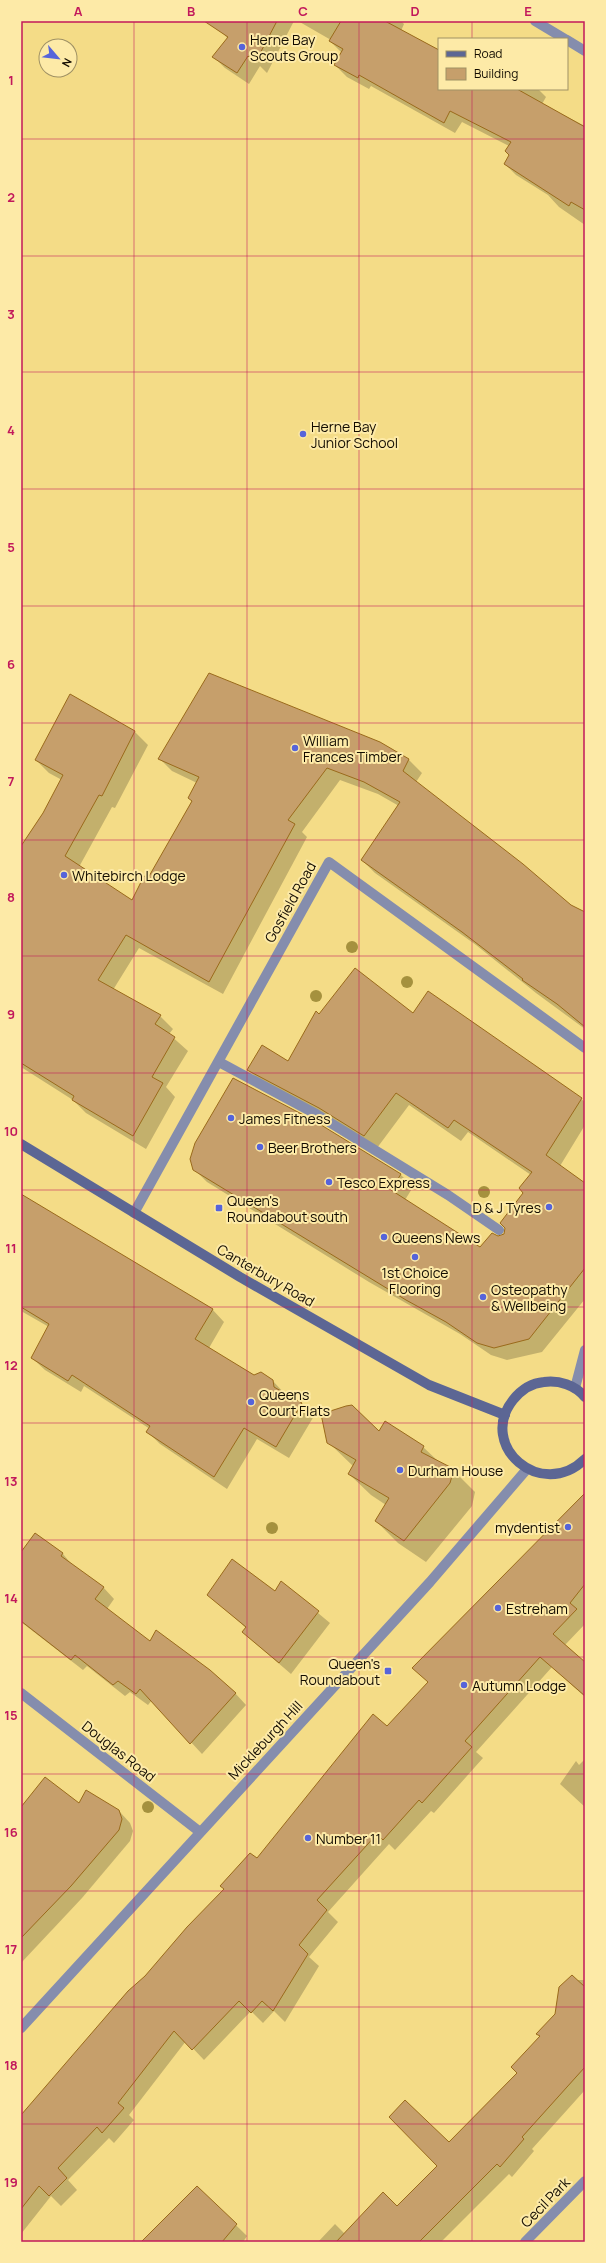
<svg xmlns="http://www.w3.org/2000/svg" width="606" height="2263" font-family="Manrope,sans-serif">
  <style>
    .shadow { fill: #0003 }
    .building { fill: #c69f6b; stroke: #9a6a1b }
    .lines { fill: none; stroke-linecap: round; stroke-linejoin: round }
    .service { stroke: #858dad; stroke-width: 10 }
    .minor { stroke: #858dad; stroke-width: 10 }
    .tertiary { stroke: #858dad; stroke-width: 10 }
    .secondary { stroke: #5c6694; stroke-width: 10 }
    .tree { fill: #a5913e }
    .grid { fill: none; stroke: #c2185b; stroke-width: 1; stroke-opacity: 0.55 }
    .poi-dot { fill: #5664da; stroke: #fdeaa7; stroke-width: 1.5 }
    .labels { text-anchor: middle; dominant-baseline: central; stroke-width: 4; stroke-linejoin: round; paint-order: stroke }
    .poi-label { font-size: 14px; fill: #130c00; stroke: #fdeaa7; text-anchor: start }
    .street-label { font-size: 14px; fill: #130c00; stroke: #fdeaa7 }
    .neatline { fill: none; stroke: #c2185b; stroke-width: 1.5 }
    .grid-label { font-size: 13px; text-anchor: middle; font-weight: bold; fill: #c2185b }
  </style>
  <rect width="100%" height="100%" fill="#f4dc87"/>
  <!-- shadow -->
  <g class="shadow">
    <path d="M227,21h67l-27,52 -7,-7 -11,18 -24,-16 -11,-11 14,-18 -7,-8z"/>
    <path d="M298,21h103l3,3 -3,7 38,19v39h99l8,8 -4,7 43,22v99l-26,-18 -11,-12 -32,-20 -11,-11 5,-9 -1,-9 -47,-24 -7,11 -84,-47 -2,3 -22,-12 -12,-12 7,-12 -12,-12 1,-1z"/>
    <path d="M70,695l65,37 13,13 -33,63 -3,-1 -33,60 53,34 17,-22 43,-78 -3,-3 8,-15 -25,-12 -13,-13 220,-15 30,17 13,13 -6,9 154,124 15,7v116l-49,-36 -60,-48 -101,-72 -13,-13 37,-54 -21,-12 -38,-14 -38,52 5,5 -84,157 -84,-46 -26,42 47,26 13,13 -4,5 19,17 -22,36 9,10 -29,52 -60,-36 -13,-13 -52,-33v-219l23,-35 18,-33 -13,-7 -13,-13z"/>
    <path d="M413,1014l168,85 4,3v23l-25,41 25,19v114l-43,53 -35,8 -16,-5 -31,-21 -91,-52 -162,-100 -13,-13 206,5 13,13 -8,13 76,49 25,-15 25,-59 -63,-43 -7,9 -52,-36 -32,43 -116,-66 -13,-12 41,-8 31,-47z"/>
    <path d="M21,1195l191,114 12,13 -15,26 45,28 18,4 13,14 17,10 12,12 -25,42 -32,-19 -30,50 -67,-45 -12,-12 2,-3 -66,-43 -3,6 -36,-22 -13,-12 17,-31 -28,-16z"/>
    <path d="M379,1432l44,15 16,15 14,8 22,22 -3,14 -46,56 -28,-19 -22,-22 10,-16 -15,-10 -22,-21 4,-8 -25,-24z"/>
    <path d="M585,1499v125l-20,21 20,18v34l-33,-30 -76,85 7,6 -49,55 -3,-2 -36,39 -6,-6 -61,68 10,10 -29,35 10,9 -34,56 -11,-11 -11,12 -12,-12 -47,49 -18,-19 -57,74 5,5 -20,23 -5,-5 -41,42 9,10 -16,16 -10,-10 -30,38v-118l236,-257 172,-176 -16,-15z"/>
    <path d="M35,1535l28,19 10,12 30,21 11,12 -7,10 43,33 85,51 11,12 -44,49 -50,-54 -4,5 -18,-13 -5,4 -38,-30 -4,4 -62,-48v-68z"/>
    <path d="M282,1583l48,40 -39,51 -36,-31 -11,-11 2,-4 -38,-34 68,-1z"/>
    <path d="M585,1759v48l-25,-23 16,-23 3,4z"/>
    <path d="M79,1805l40,6 11,12 3,8 -3,10 -48,57 -61,65v-154z"/>
    <path d="M568,1980h17v110l-53,59 2,2 -22,26 -3,-3 -68,68h-123l17,-18 10,10 52,-26 41,-42 11,-23 70,-70 22,-36 -3,-3 18,-20z"/>
    <path d="M197,2187l50,49 -4,6h-101z"/>
  </g>
  <!-- building -->
  <g class="building">
    <path d="M204,21h73l-22,42 -7,-7 -11,17 -25,-16 16,-20z"/>
    <path d="M341,21h44l54,29v39h78l68,38v83l-14,-8 -2,4 -65,-42 5,-9 -4,-4 6,-9 -61,-31 -6,12 -85,-48 -1,3 -24,-13 9,-16 -14,-8z"/>
    <path d="M209,673l171,69 29,17 -6,12 120,93 48,41 14,7v115l-28,-23 -35,-24 1,-1 -61,-47 -101,-72 39,-58 -36,-20 -37,-14 -39,52 7,4 -86,158 -83,-47 -28,45 63,35 -6,9 20,13 -23,40 11,6 -30,53 -61,-36 2,-4 -53,-33v-217l22,-33 20,-38 -28,-15 35,-66 65,37 -33,65 -3,-1 -34,61 67,44 12,-24 4,2 44,-77 -4,-3 11,-21 -41,-18z"/>
    <path d="M355,968l58,45 15,-22 154,107 -36,57 39,28v85l-56,71 -35,9 -17,-5 -31,-21 -40,-22 -213,-130 -3,-11 5,-16 38,-65 80,42 88,54 -10,16 89,57 12,-14 6,3 6,-2 1,-6 -5,-5 23,-30 -4,-5 13,-16 -78,-52 -6,8 -52,-35 -32,43 -45,-28 -72,-38 15,-25 26,16 28,-50 3,3z"/>
    <path d="M21,1194l192,115 -18,30 59,36 7,-3 12,8 1,7 28,16 -26,44 -32,-19 -30,49 -68,-45 4,-6 -78,-51 -4,6 -37,-23 18,-34 -28,-17z"/>
    <path d="M352,1405l27,26 6,-10 39,25 -3,6 33,17 -4,14 -46,58 -29,-20 14,-23 -41,-24 8,-14 -29,-17 -6,-29 25,-8z"/>
    <path d="M585,1493v91l-15,19 7,6 -24,25 32,28v34l-45,-39 -75,84 7,6 -50,56 -3,-3 -36,40 -6,-6 -60,66 10,10 -28,35 9,9 -35,57 -11,-10 -11,12 -12,-12 -47,49 -18,-19 -56,72 6,5 -22,25 -5,-6 -39,41 9,10 -18,18 -10,-10 -18,23v-94l107,-124 17,-15 42,-49 37,-38 -4,-3 30,-33 7,5 116,-144 14,12 41,-44 -16,-14z"/>
    <path d="M35,1533l28,20 -2,3 43,31 -9,12 55,42 6,-11 54,40 26,23 -46,51 -50,-55 -4,5 -18,-13 -5,4 -38,-30 -4,5 -50,-39v-69z"/>
    <path d="M232,1559l43,32 6,-10 38,30 -40,52 -37,-31 4,-5 -39,-32z"/>
    <path d="M45,1777l34,26 7,-13 33,20 3,9 -3,11 -48,56 -50,52v-131z"/>
    <path d="M572,1975l13,12v80l-63,70 2,2 -24,28 -3,-3 -78,78h-83l47,-50 14,14 40,-40 -48,-49 16,-17 44,42 68,-69 -6,-6 29,-31 -4,-2 19,-20 4,-27z"/>
    <path d="M197,2186l40,38 -15,18h-81z"/>
  </g>
  <g class="lines">
    <!-- service -->
    <path class="service" d="M219,1062l97,52 132,81 51,35"/>
    <!-- minor -->
    <g class="minor">
      <path d="M535,21l30,18"/>
      <path d="M567,40l18,11"/>
      <path d="M134,1213l195,-351 256,186"/>
      <path d="M21,1693l179,139"/>
      <path d="M525,2242l60,-61"/>
    </g>
    <!-- tertiary -->
    <g class="tertiary">
      <path d="M575,1388l10,-38"/>
      <path d="M21,2028l409,-446 97,-113"/>
    </g>
    <!-- secondary -->
    <g class="secondary">
      <path d="M21,1144l219,133 189,108 76,30"/>
      <path d="M585,1397c-10,-12 -26,-17 -41,-15 -13,1 -23,8 -31,18 -36,45 28,102 72,59"/>
    </g>
  </g>
  <!-- trees -->
  <g class="tree">
    <circle cx="352" cy="947" r="6"/>
    <circle cx="407" cy="982" r="6"/>
    <circle cx="316" cy="996" r="6"/>
    <circle cx="484" cy="1192" r="6"/>
    <circle cx="272" cy="1528" r="6"/>
    <circle cx="148" cy="1807" r="6"/>
  </g>
  <!-- grid -->
  <path class="grid" d="M134,21v2221M247,21v2221M359,21v2221M472,21v18M472,89v2153M21,139h564M21,256h564M21,372h564M21,489h564M21,606h564M21,723h564M21,840h564M21,956h564M21,1073h564M21,1190h564M21,1307h564M21,1423h564M21,1540h564M21,1657h564M21,1774h564M21,1891h564M21,2007h564M21,2124h564"/>
  <!-- markers -->
  <g class="poi-dot">
    <circle cx="242" cy="47" r="4"/>
    <circle cx="303" cy="434" r="4"/>
    <circle cx="295" cy="748" r="4"/>
    <circle cx="64" cy="875" r="4"/>
    <circle cx="231" cy="1118" r="4"/>
    <circle cx="260" cy="1147" r="4"/>
    <circle cx="329" cy="1182" r="4"/>
    <circle cx="549" cy="1207" r="4"/>
    <rect x="215" y="1204" width="8" height="8" rx="2"/>
    <circle cx="384" cy="1237" r="4"/>
    <circle cx="415" cy="1257" r="4"/>
    <circle cx="483" cy="1297" r="4"/>
    <circle cx="251" cy="1402" r="4"/>
    <circle cx="400" cy="1470" r="4"/>
    <circle cx="568" cy="1527" r="4"/>
    <circle cx="498" cy="1608" r="4"/>
    <rect x="384" y="1667" width="8" height="8" rx="2"/>
    <circle cx="464" cy="1685" r="4"/>
    <circle cx="308" cy="1838" r="4"/>
  </g>
  <g class="labels">
    <!-- poi labels -->
    <g class="poi-label">
      <text x="250" y="39">Herne Bay<tspan x="250" dy="16">Scouts Group</tspan></text>
      <text x="311" y="426">Herne Bay<tspan x="311" dy="16">Junior School</tspan></text>
      <text x="303" y="740">William<tspan x="303" dy="16">Frances Timber</tspan></text>
      <text x="72" y="875">Whitebirch Lodge</text>
      <text x="239" y="1118">James Fitness</text>
      <text x="268" y="1147">Beer Brothers</text>
      <text x="337" y="1182">Tesco Express</text>
      <text x="227" y="1200">Queen's<tspan x="227" dy="16">Roundabout south</tspan></text>
      <text x="541" y="1207" text-anchor="end">D &amp; J Tyres</text>
      <text x="392" y="1237">Queens News</text>
      <text x="415" y="1272" text-anchor="middle">1st Choice<tspan x="415" dy="16">Flooring</tspan></text>
      <text x="491" y="1289">Osteopathy<tspan x="491" dy="16">&amp; Wellbeing</tspan></text>
      <text x="259" y="1394">Queens<tspan x="259" dy="16">Court Flats</tspan></text>
      <text x="408" y="1470">Durham House</text>
      <text x="560" y="1527" text-anchor="end">mydentist</text>
      <text x="506" y="1608">Estreham</text>
      <text x="380" y="1663" text-anchor="end">Queen's<tspan x="380" dy="16">Roundabout</tspan></text>
      <text x="472" y="1685">Autumn Lodge</text>
      <text x="316" y="1838">Number 11</text>
    </g>
    <!-- street labels -->
    <g class="street-label">
      <text transform="translate(290 902) rotate(-61)">Gosfield Road</text>
      <text transform="translate(266 1275) rotate(30)">Canterbury Road</text>
      <text transform="translate(265 1740) rotate(-47)">Mickleburgh Hill</text>
      <text transform="translate(119 1751) rotate(38)">Douglas Road</text>
      <text transform="translate(545 2202) rotate(-46)">Cecil Park</text>
    </g>
  </g>
  <!-- border -->
  <rect width="606" height="2263" fill="none" stroke="#fdeaa7" stroke-width="44"/>
  <!-- legend -->
  <rect x="438" y="38" width="130" height="52" fill="#fdeaa7" stroke="#9f9164"/>
  <rect x="446" y="51" width="20" height="6" fill="#5c6694" stroke="#9f9164"/>
  <text x="474" y="58" font-size="12" fill="#130c00">Road</text>
  <rect x="446" y="68" width="20" height="12" fill="#c69f6b" stroke="#9f9164"/>
  <text x="474" y="78" font-size="12" fill="#130c00">Building</text>
  <!-- north arrow -->
  <g transform="translate(58 58) rotate(118)"><circle r="19" fill="#fdeaa7" stroke="#9f9164"/>
  <path d="M0-3L7 15L0 10L-7 15Z" fill="#5664da"/>
  <text y="-6" font-size="11" font-weight="bold" text-anchor="middle" fill="#130c00">N</text>
  </g>
  <rect x="22" y="22" width="562" height="2219" class="neatline"/>
  <g class="grid-label">
    <text x="78" y="16">A</text>
    <text x="191" y="16">B</text>
    <text x="303" y="16">C</text>
    <text x="415" y="16">D</text>
    <text x="528" y="16">E</text>
    <text x="11" y="85">1</text>
    <text x="11" y="202">2</text>
    <text x="11" y="319">3</text>
    <text x="11" y="435">4</text>
    <text x="11" y="552">5</text>
    <text x="11" y="669">6</text>
    <text x="11" y="786">7</text>
    <text x="11" y="902">8</text>
    <text x="11" y="1019">9</text>
    <text x="11" y="1136">10</text>
    <text x="11" y="1253">11</text>
    <text x="11" y="1370">12</text>
    <text x="11" y="1486">13</text>
    <text x="11" y="1603">14</text>
    <text x="11" y="1720">15</text>
    <text x="11" y="1837">16</text>
    <text x="11" y="1954">17</text>
    <text x="11" y="2070">18</text>
    <text x="11" y="2187">19</text>
  </g>
</svg>
